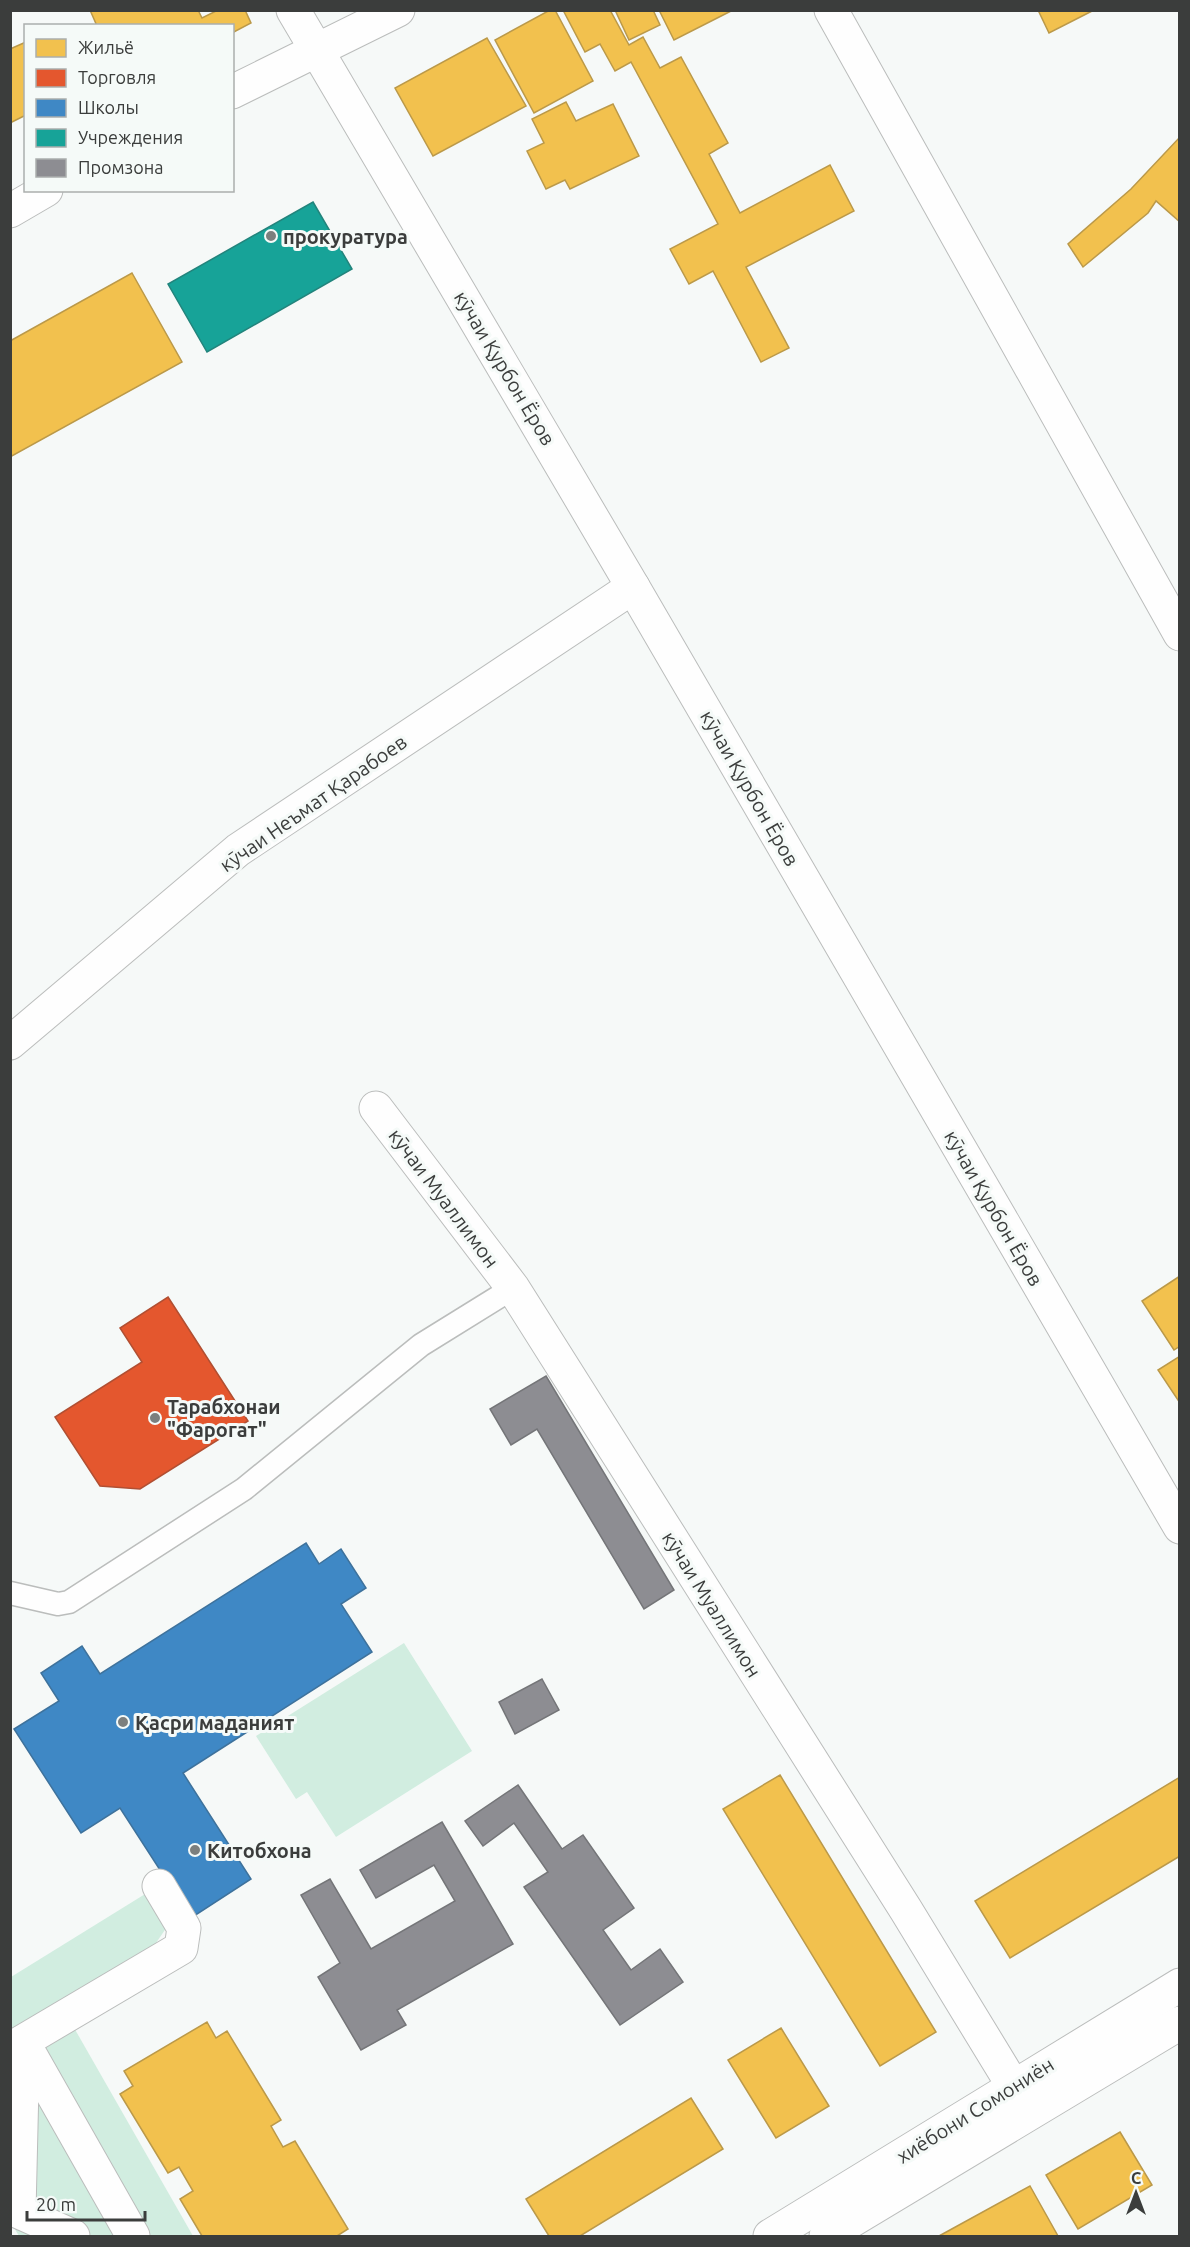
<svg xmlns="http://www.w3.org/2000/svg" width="1190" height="2247" font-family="Ubuntu,sans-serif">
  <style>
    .green { fill: #d1ede0 }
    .homes { fill: #f2c14e; stroke: #bb9949; stroke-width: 1.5 }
    .shops { fill: #e4572e; stroke: #b14f32; stroke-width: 1.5 }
    .schools { fill: #3f88c5; stroke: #3e729c; stroke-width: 1.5 }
    .public { fill: #17a398; stroke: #22847c; stroke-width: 1.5 }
    .industry { fill: #8d8d92; stroke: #747578; stroke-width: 1.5 }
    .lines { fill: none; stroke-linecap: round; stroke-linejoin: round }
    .service-casing { stroke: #bbbdbc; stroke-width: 25 }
    .pedestrian-casing { stroke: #bbbdbc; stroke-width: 35 }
    .minor-casing { stroke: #bbbdbc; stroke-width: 35 }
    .tertiary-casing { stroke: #bbbdbc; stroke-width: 35 }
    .trunk-casing { stroke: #bbbdbc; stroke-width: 35 }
    .service { stroke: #fefefe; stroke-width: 22 }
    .pedestrian { stroke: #fefefe; stroke-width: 33 }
    .minor { stroke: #fefefe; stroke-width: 33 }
    .tertiary { stroke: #fefefe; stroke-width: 33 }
    .trunk { stroke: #fefefe; stroke-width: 33 }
    .poi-dot { fill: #7c7f7e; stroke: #f5faf8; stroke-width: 2 }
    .labels { text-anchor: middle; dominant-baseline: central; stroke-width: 6; stroke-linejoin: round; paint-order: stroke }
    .poi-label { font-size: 20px; font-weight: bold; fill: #3b3d3c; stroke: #f5faf8; text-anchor: start }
    .street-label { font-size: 20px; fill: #3b3d3c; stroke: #f5faf8 }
  </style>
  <rect width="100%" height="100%" fill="#f6f9f8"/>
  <!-- green -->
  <g class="green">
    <path d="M404,1643l68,108 -136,86 -29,-45 -11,7 -40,-63z"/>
    <path d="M150,1891l19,33 -24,35 -134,79v-61z"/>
    <path d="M69,2019l124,217h-174l-9,-15v-167z"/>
  </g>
  <!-- homes -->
  <g class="homes">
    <path d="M90,10h108l4,8 16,-8h27l6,13 -19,10v-7h-135z"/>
    <path d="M550,10h5l38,71 -59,32 -39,-73z"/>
    <path d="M563,10h47l19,35 14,-8 17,31 21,-11 47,86 -19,11 31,59 90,-48 24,46 -108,56 43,81 -28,14 -48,-91 -24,13 -19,-35 48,-25 -87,-162 -16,9 -15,-27 -15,8z"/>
    <path d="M615,10h38l7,15 -31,15z"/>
    <path d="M659,10h74l-59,30z"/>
    <path d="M1038,10h56l-45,23z"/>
    <path d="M487,38l39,68 -93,50 -38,-68z"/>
    <path d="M26,42v73l-16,8v-74z"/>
    <path d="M566,102l10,19 37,-17 26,52 -69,33 -5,-9 -19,9 -19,-38 17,-8 -12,-24z"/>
    <path d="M1179,138l1,84 -24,-21 -8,12 -65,54 -15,-23 63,-55z"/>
    <path d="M132,273l50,89 -172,95v-116z"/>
    <path d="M1180,1276v70l-6,4 -32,-49z"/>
    <path d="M1180,1356v47l-22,-33z"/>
    <path d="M780,1775l156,257 -56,34 -157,-257z"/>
    <path d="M1180,1777v79l-170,102 -35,-57z"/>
    <path d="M207,2022l9,16 11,-7 54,89 -10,6 12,21 12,-6 53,88 -11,7h-135l-22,-37 13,-8 -14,-24 -11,6 -48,-79 13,-8 -9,-15z"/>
    <path d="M781,2028l48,78 -53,32 -48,-78z"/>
    <path d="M691,2098l32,51 -143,87h-31l-23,-37z"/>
    <path d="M1120,2132l32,53 -74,44 -32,-54z"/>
    <path d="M1030,2186l28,50h-119z"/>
  </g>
  <!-- shops -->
  <path class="shops" d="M168,1297l80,124 -108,68 -40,-3 -45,-69 87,-55 -22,-34z"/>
  <!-- schools -->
  <path class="schools" d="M306,1543l13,21 22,-15 25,39 -25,16 31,48 -189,121 68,106 -60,39 -71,-110 -39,25 -67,-104 45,-28 -18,-28 41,-27 18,28z"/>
  <!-- public -->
  <path class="public" d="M313,202l39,67 -145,83 -39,-68z"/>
  <!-- industry -->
  <g class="industry">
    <path d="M546,1376l128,214 -30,19 -107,-180 -26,16 -21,-36z"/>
    <path d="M542,1679l17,31 -44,24 -16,-32z"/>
    <path d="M518,1785l44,64 21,-14 51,73 -31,22 28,40 29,-21 23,33 -63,43 -96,-138 24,-15 -34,-49 -31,23 -18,-25z"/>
    <path d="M442,1822l71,122 -116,66 9,15 -45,25 -43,-73 22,-14 -39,-68 29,-16 41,70 84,-48 -21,-36 -58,33 -16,-28z"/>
  </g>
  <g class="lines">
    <!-- service casing -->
    <g class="service-casing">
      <path id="service" d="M10,1593l48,11 11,-2 175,-113 177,-144 92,-57"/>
    </g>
    <!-- pedestrian casing -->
    <g class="pedestrian-casing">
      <g id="pedestrian">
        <path d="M23,2042l-4,170 54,24"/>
        <path d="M23,2042l110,194"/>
        <path d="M10,2049l171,-101 3,-20 -25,-42"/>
      </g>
    </g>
    <!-- minor casing -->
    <g class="minor-casing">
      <g id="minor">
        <path d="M293,10l340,577 547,940"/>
        <path d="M831,10l349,624"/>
        <path d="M10,1043l228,-193 395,-263"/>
        <path d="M376,1108l137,180 393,622 122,200"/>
      </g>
    </g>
    <!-- tertiary casing -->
    <g class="tertiary-casing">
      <g id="tertiary">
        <path d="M232,92l166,-82"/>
        <path d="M10,211l36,-21"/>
      </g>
    </g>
    <!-- trunk casing -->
    <g class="trunk-casing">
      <g id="trunk">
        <path d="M770,2236l410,-251"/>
        <path d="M826,2236l354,-213"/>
      </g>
    </g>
    <!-- service -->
    <use href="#service" class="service"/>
    <!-- pedestrian -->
    <use href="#pedestrian" class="pedestrian"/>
    <!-- minor -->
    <use href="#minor" class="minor"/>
    <!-- tertiary -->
    <use href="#tertiary" class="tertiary"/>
    <!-- trunk -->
    <use href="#trunk" class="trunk"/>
  </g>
  <!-- markers -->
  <g class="poi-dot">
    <circle cx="271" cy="236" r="6"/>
    <circle cx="155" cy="1418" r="6"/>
    <circle cx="123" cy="1722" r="6"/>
    <circle cx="195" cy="1850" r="6"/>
  </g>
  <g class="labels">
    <!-- poi labels -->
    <g class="poi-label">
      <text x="283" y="236">прокуратура</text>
      <text x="167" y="1406">Тарабхонаи<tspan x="167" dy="23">"Фарогат"</tspan></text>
      <text x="135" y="1722">Қасри маданият</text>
      <text x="207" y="1850">Китобхона</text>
    </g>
    <!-- street labels -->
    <g class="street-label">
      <text transform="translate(505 368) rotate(59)">кӯчаи Қурбон Ёров</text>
      <text transform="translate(750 788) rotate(60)">кӯчаи Қурбон Ёров</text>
      <text transform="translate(313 803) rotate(-35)">кӯчаи Неъмат Қарабоев</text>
      <text transform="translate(444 1198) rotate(53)">кӯчаи Муаллимон</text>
      <text transform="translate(994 1208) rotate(60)">кӯчаи Қурбон Ёров</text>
      <text transform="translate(712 1604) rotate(58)">кӯчаи Муаллимон</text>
      <text transform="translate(975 2110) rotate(-32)">хиёбони Сомониён</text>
    </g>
  </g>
  <!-- border -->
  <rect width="1190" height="2247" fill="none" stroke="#3b3d3c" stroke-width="24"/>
  <!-- legend -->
  <rect x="24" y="24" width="210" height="168" fill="#f5faf8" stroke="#abaead" stroke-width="1.5"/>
  <rect x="36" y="39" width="30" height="18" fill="#f2c14e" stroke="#abaead" stroke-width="1.5"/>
  <text x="78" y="54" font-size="18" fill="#3b3d3c">Жильё</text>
  <rect x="36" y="69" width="30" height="18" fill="#e4572e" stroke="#abaead" stroke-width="1.5"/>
  <text x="78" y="84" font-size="18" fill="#3b3d3c">Торговля</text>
  <rect x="36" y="99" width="30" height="18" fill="#3f88c5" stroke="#abaead" stroke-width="1.5"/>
  <text x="78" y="114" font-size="18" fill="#3b3d3c">Школы</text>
  <rect x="36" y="129" width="30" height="18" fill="#17a398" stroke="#abaead" stroke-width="1.5"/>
  <text x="78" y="144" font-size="18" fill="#3b3d3c">Учреждения</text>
  <rect x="36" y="159" width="30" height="18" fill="#8d8d92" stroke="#abaead" stroke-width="1.5"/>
  <text x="78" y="174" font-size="18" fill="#3b3d3c">Промзона</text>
  <!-- north arrow -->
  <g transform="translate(1136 2193)" stroke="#f5faf8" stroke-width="4.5" paint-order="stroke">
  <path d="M0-4.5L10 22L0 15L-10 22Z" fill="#3b3d3c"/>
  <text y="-9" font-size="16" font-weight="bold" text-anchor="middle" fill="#3b3d3c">С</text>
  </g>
  <!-- scale -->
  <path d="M27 2211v9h118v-9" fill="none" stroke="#3b3d3c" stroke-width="3"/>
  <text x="36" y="2211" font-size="18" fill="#3b3d3c" stroke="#f5faf8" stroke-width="4.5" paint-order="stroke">20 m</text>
</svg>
